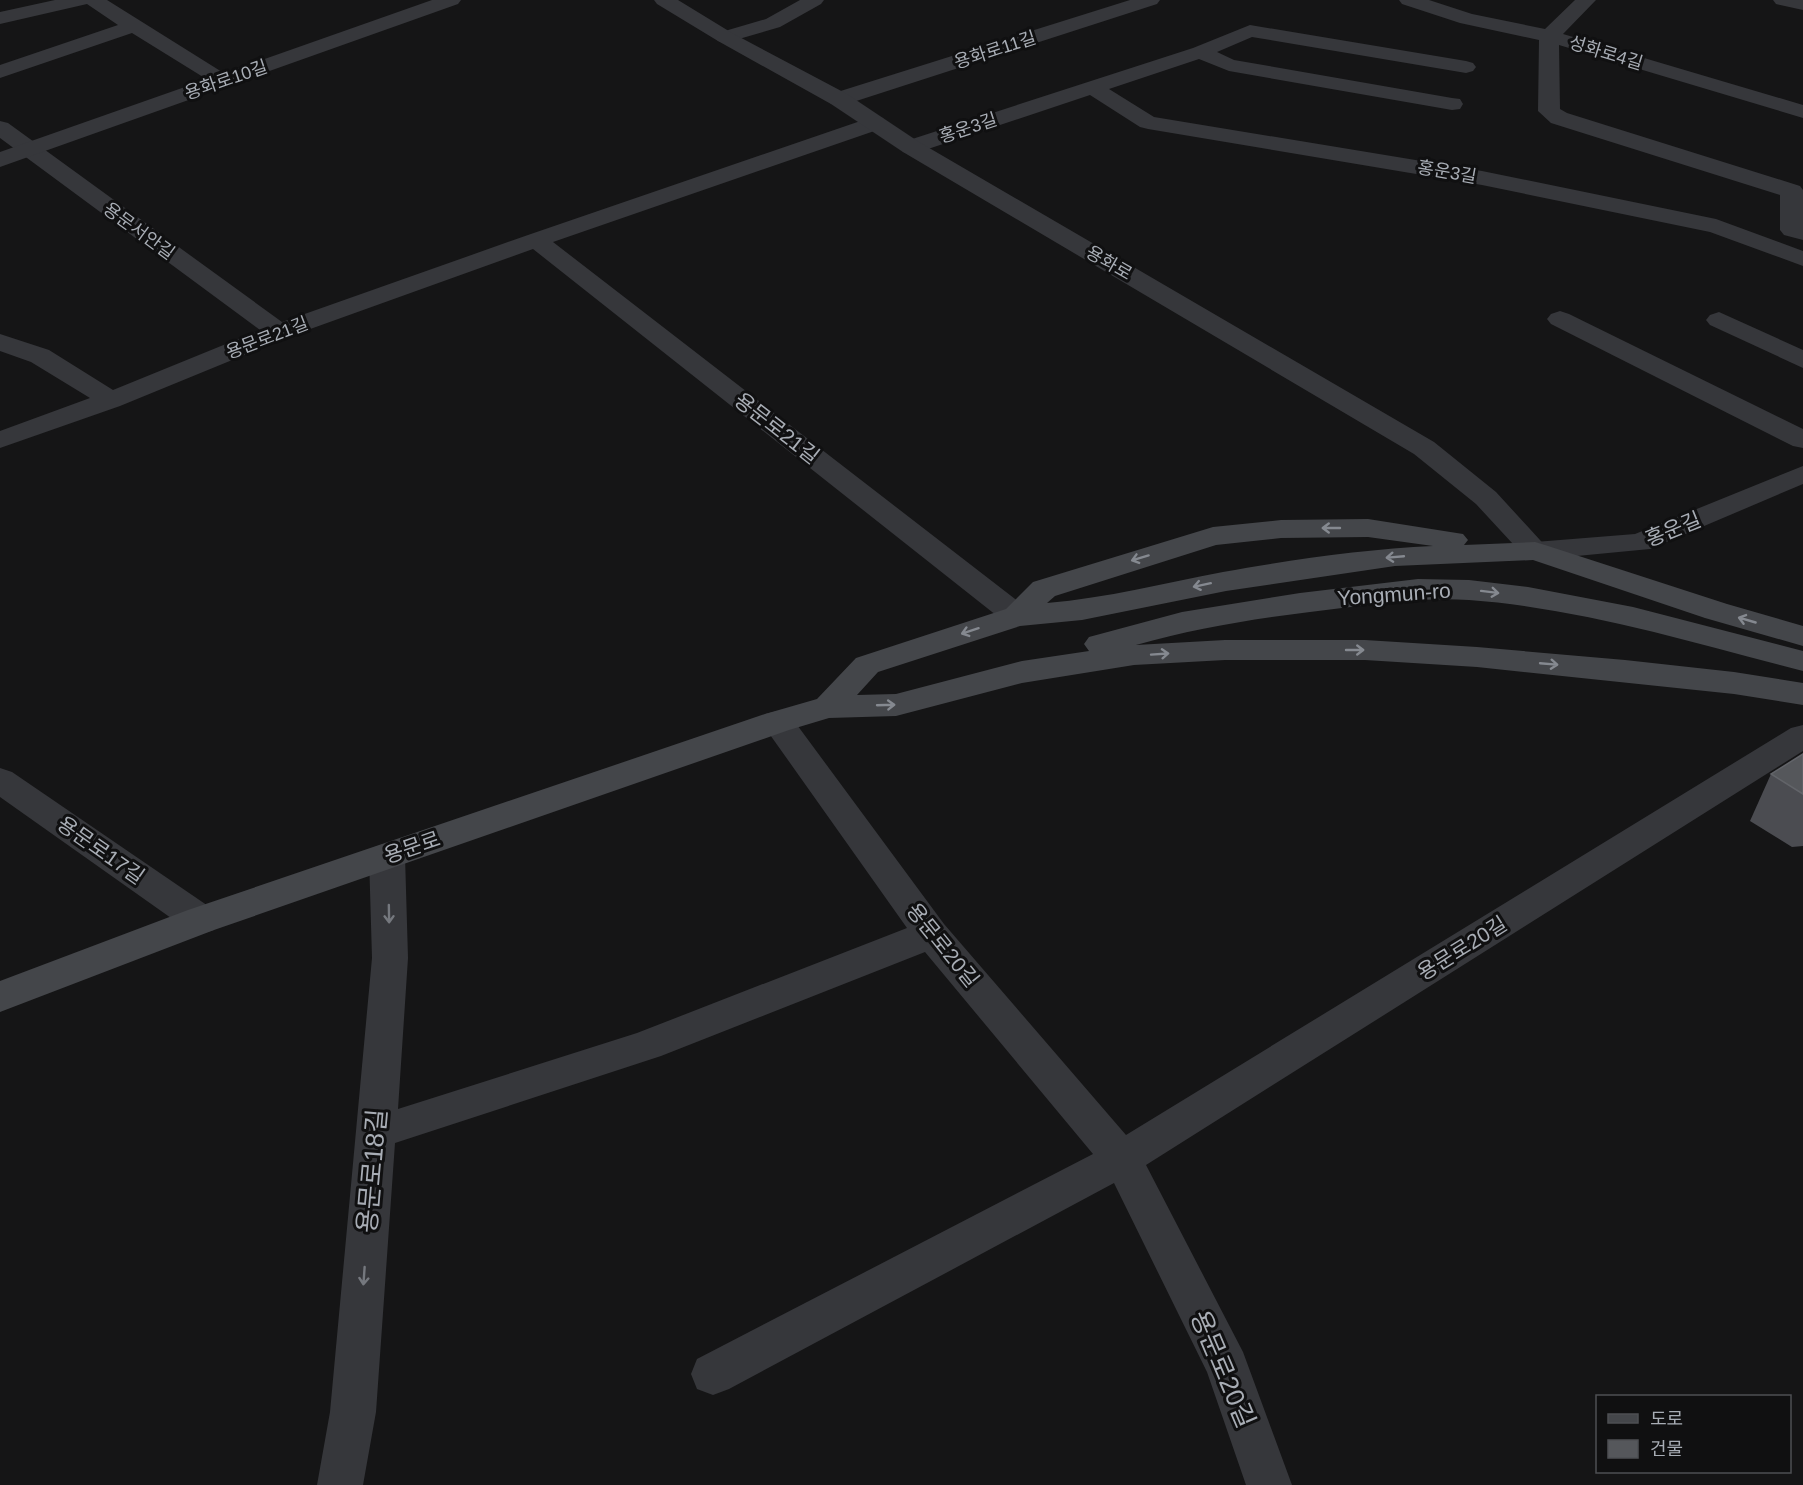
<svg xmlns="http://www.w3.org/2000/svg" width="1803" height="1485" font-family="Helvetica,'Noto Sans KR',sans-serif">
  <style>
    .lines { fill: none; stroke-linecap: round; stroke-linejoin: round }
    .minor { fill: #36373b; fill-rule: evenodd }
    .tertiary { fill: #36373b; fill-rule: evenodd }
    .secondary { fill: #44464a; fill-rule: evenodd }
    .wall { fill: #4b4c51 }
    .building { fill: #55575b; stroke: #626469; stroke-width: 1.5 }
    .oneway { stroke: #858990 }
    .oneway2 { stroke: #75787e }
    .labels { text-anchor: middle; dominant-baseline: central; stroke-width: 6; stroke-linejoin: round; paint-order: stroke }
    .far-street-label { font-size: 18px; fill: #a8adb5; stroke: #101011 }
    .street-label { font-size: 21px; fill: #a8adb5; stroke: #101011 }
    .near-street-label { font-size: 26px; fill: #a8adb5; stroke: #101011 }
  </style>
  <rect width="100%" height="100%" fill="#151516"/>
  <g class="lines">
    <!-- minor -->
    <g class="minor">
      <path d="M55,0h52l123,77 3,4 -3,4 -7,2 -7,-2 -84,-52 -132,45v-13l118,-40 -31,-21 -87,20v-12z"/>
      <path d="M800,0h24l-3,4 -41,23 -55,16 -7,-2 -3,-4 3,-4 48,-14z"/>
      <path d="M1130,0h30l-3,4 -310,100 -8,1 -8,-1 -3,-5 3,-5z"/>
      <path d="M1399,0h30l43,14 73,15 30,-29h21l-33,34 240,71v13l-244,-73 1,64 7,4 233,73 3,4v50l-19,-5 -4,-5v-35l-229,-72 -13,-12 1,-71 -79,-17 -58,-19z"/>
      <path d="M1773,0h30v10l-27,-6z"/>
      <path d="M1250,25l216,36 7,2 3,4 -3,4 -7,2 -214,-36 -35,15 17,8 218,38 8,1 3,5 -3,5 -8,1 -223,-39 -30,-12 -90,30 45,28 328,54 234,48 87,32v15l-93,-34 -228,-47 -334,-56 -8,-2 -50,-32 -171,57 -8,2 -8,-2 -3,-5 3,-5 290,-94z"/>
      <path d="M875,116l8,2 3,5 -3,5 -330,114 475,367 4,7 -4,7 -11,3 -11,-3 -473,-374 -245,88 -168,69 -120,42v-17l90,-33 -59,-36 -31,-11v-17l49,16 64,40 147,-60 -260,-192v-17l8,2 274,199 246,-87z"/>
      <path d="M1560,311l9,3 234,115v19l-10,-2 -242,-122 -4,-5 4,-5z"/>
      <path d="M1719,312l84,38v18l-93,-43 -4,-5 4,-5z"/>
      <path d="M1803,466v18l-153,65 -115,11 -10,-3 -5,-6 5,-6 10,-3 100,-8z"/>
      <path d="M777,711l12,3 155,210 182,211 665,-407 12,-3v26l-657,414 97,187 49,133h-46l-39,-113 -93,-189 -385,206 -16,6 -16,-6 -6,-15 6,-15 396,-205 -168,-202 -264,104 -266,87 -19,269 -13,73h-46l13,-73 42,-454 -3,-102 6,-9 12,-4 12,4 6,9 3,102 -10,151 239,-76 270,-105 -146,-206 4,-8z"/>
      <path d="M0,768l12,4 202,138 5,10 -5,10 -13,4 -13,-4 -188,-133z"/>
    </g>
    <!-- tertiary -->
    <g class="tertiary">
      <path d="M432,0h29l-3,4 -458,163v-15z"/>
      <path d="M654,0h24l54,33 115,61 72,48 515,300 62,50 54,59 -5,6 -10,3 -10,-3 -49,-53 -62,-50 -511,-302 -72,-48 -113,-63 -61,-37z"/>
    </g>
    <!-- secondary -->
    <path class="secondary" d="M1368,519l95,15 5,6 -4,5 71,-3 10,3 182,59 76,22v20l-98,-28 -172,-58 -138,6 -169,25 -144,29 -62,6 -142,46 -21,23 39,-1 126,-33 67,-10 -5,-7 5,-7 93,-25 118,-19 118,-14 51,1 59,7 105,20 170,44v20c-109,-28 -221,-63 -334,-71 -43,-3 -84,3 -127,8 -69,8 -139,18 -206,37l89,-5h140l112,7 148,13 109,12 69,11v22l-69,-11 -257,-27 -112,-7h-140l-91,5 -112,18 -126,33 -67,2 -40,12 -575,200 -214,82v-31l188,-71 577,-196 52,-15 39,-41 150,-49 27,-27 180,-55 68,-7zM1368,537l65,9c-67,3 -144,14 -210,26 -58,11 -116,26 -176,31l8,-7 161,-51 65,-7z"/>
  </g>
  <!-- wall -->
  <path class="wall" d="M1803,754v92l-11,1 -42,-26 21,-47z"/>
  <!-- building -->
  <path class="building" d="M1803,754v40l-32,-20z"/>
  <!-- one-way arrows -->
  <defs><path id="oneway-shaft" d="M-6 0H5M1.5-3L5.5 0L1.5 3" fill="none" stroke-width="1.6" stroke-linecap="round" stroke-linejoin="round" transform="scale(1.5)"/></defs>
  <g class="oneway">
    <use href="#oneway-shaft" transform="translate(1331 528) rotate(180)"/>
    <use href="#oneway-shaft" transform="translate(1395 557) rotate(175)"/>
    <use href="#oneway-shaft" transform="translate(1140 558) rotate(163)"/>
    <use href="#oneway-shaft" transform="translate(1202 585) rotate(168)"/>
    <use href="#oneway-shaft" transform="translate(1490 592) rotate(7)"/>
    <use href="#oneway-shaft" transform="translate(1747 620) rotate(-164)"/>
    <use href="#oneway-shaft" transform="translate(970 631) rotate(162)"/>
    <use href="#oneway-shaft" transform="translate(1355 650)"/>
    <use href="#oneway-shaft" transform="translate(1160 654) rotate(-4)"/>
    <use href="#oneway-shaft" transform="translate(1549 664) rotate(5)"/>
    <use href="#oneway-shaft" transform="translate(886 705) rotate(-2)"/>
  </g>
  <g class="oneway2">
    <use href="#oneway-shaft" transform="translate(389 914) rotate(89)"/>
    <use href="#oneway-shaft" transform="translate(364 1276) rotate(94)"/>
  </g>
  <g class="labels">
    <!-- far-street labels -->
    <g class="far-street-label">
      <text transform="translate(995 50) rotate(-18)">용화로11길</text>
      <text transform="translate(1606 53) rotate(17)">성화로4길</text>
      <text transform="translate(226 80) rotate(-19)">용화로10길</text>
      <text transform="translate(968 128) rotate(-18)">홍운3길</text>
      <text transform="translate(1447 172) rotate(10)">홍운3길</text>
      <text transform="translate(139 231) rotate(36)">용문서안길</text>
      <text transform="translate(1109 263) rotate(30)">용화로</text>
      <text transform="translate(267 338) rotate(-21)">용문로21길</text>
    </g>
    <!-- street labels -->
    <g class="street-label">
      <text transform="translate(777 428) rotate(38)">용문로21길</text>
      <text transform="translate(1673 529) rotate(-22)">홍운길</text>
      <text transform="translate(1394 594) rotate(-4)">Yongmun-ro</text>
      <text transform="translate(412 847) rotate(-19)">용문로</text>
      <text transform="translate(101 850) rotate(35)">용문로17길</text>
      <text transform="translate(943 945) rotate(51)">용문로20길</text>
      <text transform="translate(1462 948) rotate(-32)">용문로20길</text>
    </g>
    <!-- near-street labels -->
    <g class="near-street-label">
      <text transform="translate(372 1171) rotate(-85)">용문로18길</text>
      <text transform="translate(1223 1369) rotate(67)">용문로20길</text>
    </g>
  </g>
  <!-- legend -->
  <rect x="1596" y="1395" width="195" height="78" fill="#101011" stroke="#4d4f53" stroke-width="1.5"/>
  <rect x="1608" y="1414" width="30" height="9" fill="#44464a" stroke="#4d4f53" stroke-width="1.5"/>
  <text x="1650" y="1425" font-size="18" fill="#a8adb5">도로</text>
  <rect x="1608" y="1440" width="30" height="18" fill="#55575b" stroke="#4d4f53" stroke-width="1.5"/>
  <text x="1650" y="1455" font-size="18" fill="#a8adb5">건물</text>
</svg>
